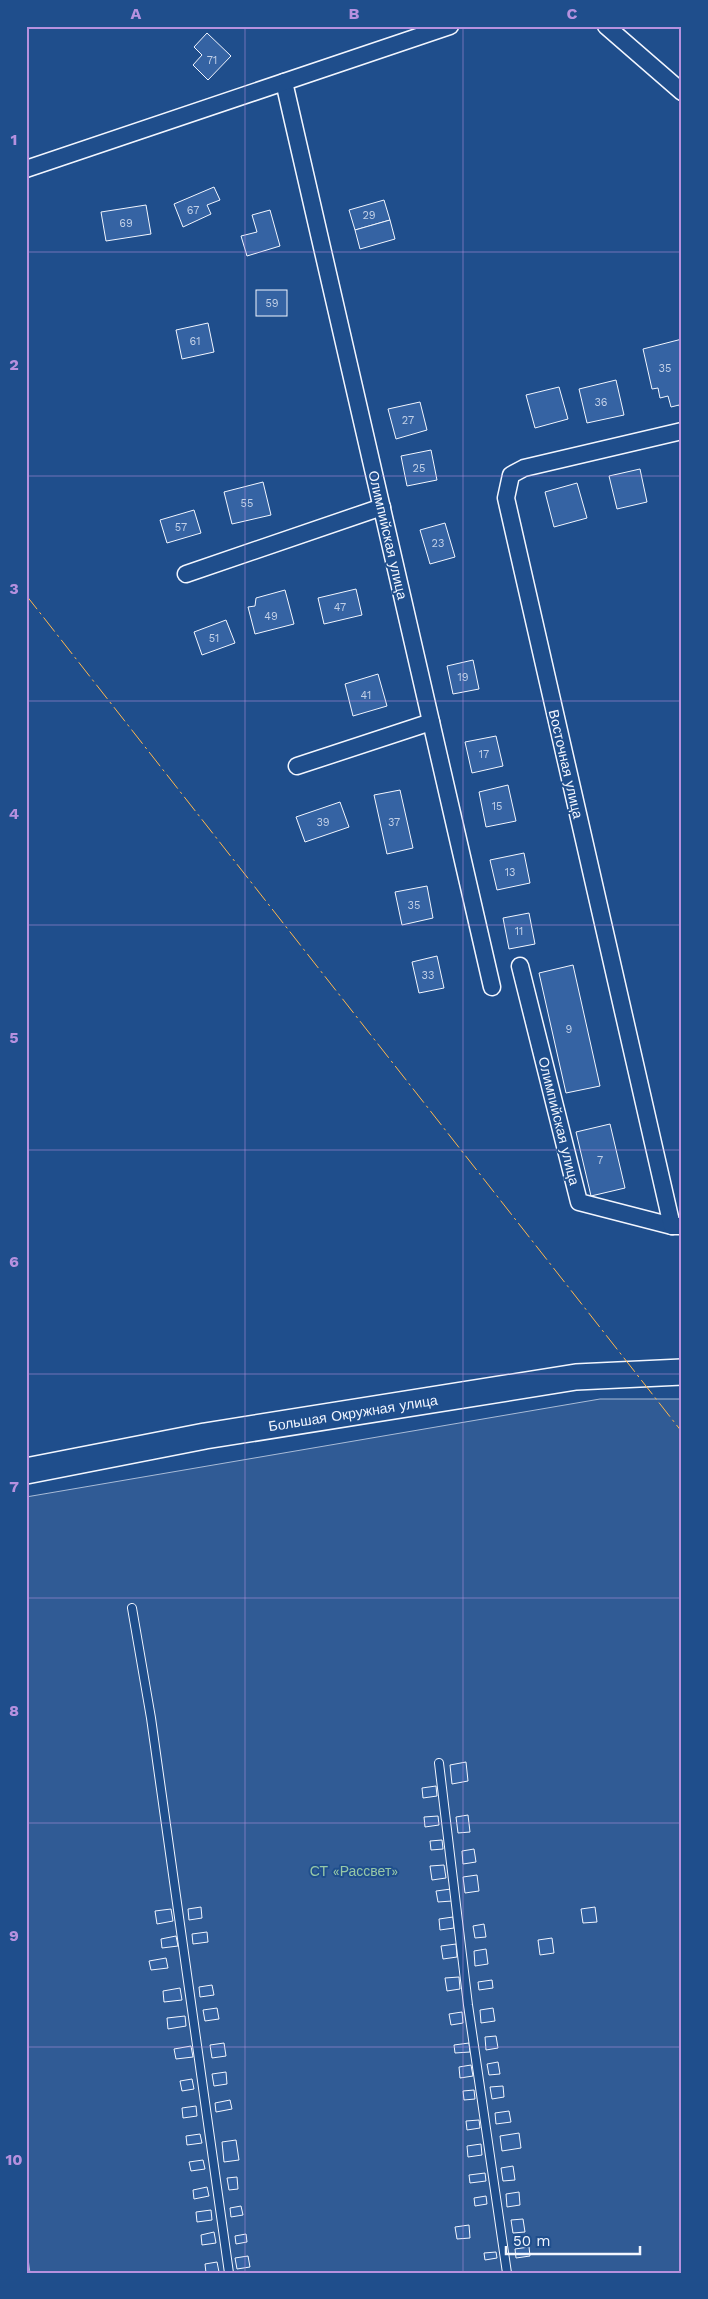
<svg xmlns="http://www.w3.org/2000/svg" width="708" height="2299" font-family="'Work Sans',sans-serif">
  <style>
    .built { fill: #305b95; stroke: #a8bbd7 }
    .building { fill: #3563a3; stroke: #f2f6ff }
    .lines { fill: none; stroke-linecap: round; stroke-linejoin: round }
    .service-casing { stroke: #f2f6ff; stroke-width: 10 }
    .minor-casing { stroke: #f2f6ff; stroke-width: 19 }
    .primary-casing { stroke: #f2f6ff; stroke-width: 28 }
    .service { stroke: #1f4e8c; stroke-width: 8 }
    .minor { stroke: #1f4e8c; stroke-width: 16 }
    .primary { stroke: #1f4e8c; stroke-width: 25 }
    .power { stroke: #ffb74d; stroke-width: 1; stroke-dasharray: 18 4 2.5 4; stroke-linecap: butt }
    .grid { fill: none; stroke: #b691df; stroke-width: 1; stroke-opacity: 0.55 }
    .labels { text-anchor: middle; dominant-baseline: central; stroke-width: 4; stroke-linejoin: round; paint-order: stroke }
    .number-label { font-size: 11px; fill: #c3d1e8 }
    .street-label { font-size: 14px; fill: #f2f6ff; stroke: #1f4e8c }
    .park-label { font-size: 14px; fill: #97c8a6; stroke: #1f4e8c }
    .neatline { fill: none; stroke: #b691df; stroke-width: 2 }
    .grid-label { font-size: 16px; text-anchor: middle; font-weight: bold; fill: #b691df }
  </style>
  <rect width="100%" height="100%" fill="#1f4e8c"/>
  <!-- built -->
  <path class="built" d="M600,1399h82v874h-652l-4,-29v-747z"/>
  <!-- building -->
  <g class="building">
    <path d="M207,33l24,23 -23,24 -15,-15 9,-10 -8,-8z"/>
    <path d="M214,187l6,13 -13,5 4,9 -28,13 -9,-23z"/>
    <path d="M384,200l6,20 -35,10 -6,-20z"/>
    <path d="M146,205l5,29 -45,7 -5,-29z"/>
    <path d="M270,210l10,36 -33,10 -6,-20 16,-4 -5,-17z"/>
    <path d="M390,220l5,19 -35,10 -5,-19z"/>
    <rect x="256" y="290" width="31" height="26"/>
    <path d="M208,323l6,29 -32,7 -6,-29z"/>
    <path d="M682,339v73h-1l-2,-7 -8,2 -3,-11 -8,2 -2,-10 -6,1 -9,-40z"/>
    <path d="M616,380l8,35 -37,8 -8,-34z"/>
    <path d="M559,387l9,32 -33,9 -9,-33z"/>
    <path d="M420,402l7,28 -31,9 -8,-30z"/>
    <path d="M431,450l6,30 -30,6 -6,-30z"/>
    <path d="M640,469l7,33 -30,7 -8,-33z"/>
    <path d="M263,482l8,33 -39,9 -8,-32z"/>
    <path d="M577,483l10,35 -33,9 -9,-35z"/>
    <path d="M194,510l7,23 -34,10 -7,-23z"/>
    <path d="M445,523l10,34 -25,7 -10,-34z"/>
    <path d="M356,589l6,26 -38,9 -6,-26z"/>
    <path d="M285,590l9,34 -39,10 -7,-27 7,-1 1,-8z"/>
    <path d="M226,620l9,23 -33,12 -8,-23z"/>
    <path d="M473,660l6,29 -26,5 -6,-28z"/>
    <path d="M378,674l9,32 -34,10 -8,-32z"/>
    <path d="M496,736l7,30 -31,7 -7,-31z"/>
    <path d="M508,785l8,36 -30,6 -7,-35z"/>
    <path d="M400,790l13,58 -26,6 -13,-59z"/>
    <path d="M340,802l9,25 -44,15 -9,-25z"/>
    <path d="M524,853l6,30 -33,7 -7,-30z"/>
    <path d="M427,886l6,32 -31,7 -7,-33z"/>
    <path d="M529,913l6,31 -26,5 -6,-31z"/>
    <path d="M437,956l7,32 -25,5 -7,-31z"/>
    <path d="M573,965l27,121 -34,7 -27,-120z"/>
    <path d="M610,1124l15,64 -34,8 -15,-64z"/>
    <path d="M466,1762l2,19 -16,3 -2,-19z"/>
    <path d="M436,1786l1,10 -14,2 -1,-10z"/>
    <path d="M468,1815l2,17 -12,1 -2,-16z"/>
    <path d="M438,1816l1,9 -14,2 -1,-10z"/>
    <path d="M442,1840l1,9 -12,1 -1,-9z"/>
    <path d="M474,1849l2,13 -13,2 -1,-13z"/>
    <path d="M444,1865l2,13 -14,2 -2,-14z"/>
    <path d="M477,1875l2,16 -14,2 -2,-16z"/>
    <path d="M451,1889l1,12 -14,1 -2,-11z"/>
    <path d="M201,1907l1,11 -13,2 -1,-11z"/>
    <path d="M595,1907l2,15 -14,1 -2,-14z"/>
    <path d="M171,1909l2,12 -16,3 -2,-13z"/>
    <path d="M453,1917l1,11 -14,2 -1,-11z"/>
    <path d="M484,1924l2,13 -11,1 -2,-12z"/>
    <path d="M207,1932l1,10 -15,2 -1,-10z"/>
    <path d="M176,1936l2,10 -16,2 -1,-9z"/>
    <path d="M552,1938l2,15 -14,2 -2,-15z"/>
    <path d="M456,1944l1,13 -14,2 -2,-13z"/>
    <path d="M486,1949l2,15 -13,2 -1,-15z"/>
    <path d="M166,1958l2,10 -17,2 -2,-9z"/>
    <path d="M459,1977l1,12 -13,2 -2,-13z"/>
    <path d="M492,1980l1,8 -14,2 -1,-8z"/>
    <path d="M212,1985l2,10 -14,2 -1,-10z"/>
    <path d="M180,1988l2,12 -18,2 -1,-11z"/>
    <path d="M217,2008l2,11 -14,2 -2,-11z"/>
    <path d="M493,2008l2,13 -14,2 -1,-13z"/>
    <path d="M462,2012l1,11 -12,2 -2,-11z"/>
    <path d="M185,2016l1,10 -18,3 -1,-11z"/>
    <path d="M496,2036l2,12 -12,2 -1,-13z"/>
    <path d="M224,2043l2,13 -14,2 -2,-13z"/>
    <path d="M469,2043l1,9 -15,1 -1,-8z"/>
    <path d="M191,2046l2,11 -17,2 -2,-10z"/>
    <path d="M498,2062l2,12 -11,1 -2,-11z"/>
    <path d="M471,2065l2,11 -13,2 -1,-11z"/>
    <path d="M226,2072l1,12 -13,2 -2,-12z"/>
    <path d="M192,2079l2,10 -12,2 -2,-10z"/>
    <path d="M503,2086l1,11 -12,2 -2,-12z"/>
    <path d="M474,2090l1,9 -11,1 -1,-9z"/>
    <path d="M230,2100l2,9 -16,3 -1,-9z"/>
    <path d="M196,2106l1,10 -14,2 -1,-10z"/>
    <path d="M509,2111l2,11 -15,2 -1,-11z"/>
    <path d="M479,2120l1,8 -13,2 -1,-9z"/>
    <path d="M519,2133l2,15 -19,3 -2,-15z"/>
    <path d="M200,2134l2,9 -15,2 -1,-9z"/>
    <path d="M236,2140l3,20 -15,2 -2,-20z"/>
    <path d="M481,2144l1,11 -14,2 -1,-11z"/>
    <path d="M203,2160l2,9 -14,2 -2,-9z"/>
    <path d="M513,2166l2,14 -12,1 -2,-13z"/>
    <path d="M485,2173l1,8 -16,2 -1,-8z"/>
    <path d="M237,2177l1,12 -9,1 -2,-12z"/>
    <path d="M207,2187l2,9 -15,3 -1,-9z"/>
    <path d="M519,2192l1,13 -13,2 -1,-13z"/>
    <path d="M486,2196l1,8 -12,2 -1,-8z"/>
    <path d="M241,2206l2,9 -12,2 -1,-9z"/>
    <path d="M211,2210l1,10 -15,2 -1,-10z"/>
    <path d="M523,2219l2,13 -12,1 -2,-13z"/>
    <path d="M469,2225l1,13 -13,1 -2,-12z"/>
    <path d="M214,2232l2,11 -14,2 -1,-10z"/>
    <path d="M246,2234l1,8 -11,2 -1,-8z"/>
    <path d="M529,2247l1,9 -14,2 -1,-9z"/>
    <path d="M496,2252l1,6 -12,2 -1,-7z"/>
    <path d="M248,2256l2,11 -13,2 -2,-11z"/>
    <path d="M217,2262l2,10 -13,1 -1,-9z"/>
  </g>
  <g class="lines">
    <!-- service casing -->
    <g class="service-casing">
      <g id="service">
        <path d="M132,1608l19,110 78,555"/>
        <path d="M439,1763l29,242 39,268"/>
      </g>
    </g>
    <!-- minor casing -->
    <g class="minor-casing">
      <g id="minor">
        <path d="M606,26l76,66"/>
        <path d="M284,82l208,905"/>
        <path d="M26,169l424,-143"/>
        <path d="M186,574l196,-67"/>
        <path d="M297,766l134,-44"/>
        <path d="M520,966l59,236 93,24h8"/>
        <path d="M672,1226l-166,-728 5,-23 13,-7 158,-37"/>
      </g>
    </g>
    <!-- primary casing -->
    <g class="primary-casing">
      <path id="primary" d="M26,1471l179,-35 371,-59 106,-5"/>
    </g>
    <!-- service -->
    <use href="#service" class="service"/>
    <!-- minor -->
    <use href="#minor" class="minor"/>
    <!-- primary -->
    <use href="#primary" class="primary"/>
    <!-- power -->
    <path class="power" d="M26,595l656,837"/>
  </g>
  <!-- grid -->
  <path class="grid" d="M245,26v2247M463,26v2247M26,252h656M26,476h656M26,701h656M26,925h656M26,1150h656M26,1374h656M26,1598h656M26,1823h656M26,2047h656"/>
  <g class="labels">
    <!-- number labels -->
    <g class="number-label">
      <text x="212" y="60">71</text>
      <text x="193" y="210">67</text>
      <text x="369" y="215">29</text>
      <text x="126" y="223">69</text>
      <text x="272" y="303">59</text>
      <text x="195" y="341">61</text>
      <text x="665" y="368">35</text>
      <text x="601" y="402">36</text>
      <text x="408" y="420">27</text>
      <text x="419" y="468">25</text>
      <text x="247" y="503">55</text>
      <text x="181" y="527">57</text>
      <text x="438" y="543">23</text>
      <text x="340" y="607">47</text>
      <text x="271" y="616">49</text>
      <text x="214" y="638">51</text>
      <text x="463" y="677">19</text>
      <text x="366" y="695">41</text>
      <text x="484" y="754">17</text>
      <text x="497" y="806">15</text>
      <text x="323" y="822">39</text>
      <text x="394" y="822">37</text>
      <text x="510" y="872">13</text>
      <text x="414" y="905">35</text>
      <text x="519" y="931">11</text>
      <text x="428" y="975">33</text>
      <text x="569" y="1029">9</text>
      <text x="600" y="1160">7</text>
    </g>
    <!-- street labels -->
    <g class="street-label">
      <text transform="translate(388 535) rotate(77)">Олимпийская улица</text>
      <text transform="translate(566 764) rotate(77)">Восточная улица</text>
      <text transform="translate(559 1121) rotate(76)">Олимпийская улица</text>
      <text transform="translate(353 1413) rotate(-9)">Большая Окружная улица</text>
    </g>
    <!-- park labels -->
    <g class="park-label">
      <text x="354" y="1871">СТ «Рассвет»</text>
    </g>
  </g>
  <!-- border -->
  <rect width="708" height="2299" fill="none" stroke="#1f4e8c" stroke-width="55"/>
  <!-- scale -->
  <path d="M506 2246v8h134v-8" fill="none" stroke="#f2f6ff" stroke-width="2.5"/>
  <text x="513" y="2246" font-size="15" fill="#f2f6ff" stroke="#1f4e8c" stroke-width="4" paint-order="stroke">50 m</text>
  <rect x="28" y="28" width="652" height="2244" class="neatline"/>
  <g class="grid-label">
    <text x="136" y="19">A</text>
    <text x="354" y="19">B</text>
    <text x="572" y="19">C</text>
    <text x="14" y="145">1</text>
    <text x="14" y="370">2</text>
    <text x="14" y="594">3</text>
    <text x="14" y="819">4</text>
    <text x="14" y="1043">5</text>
    <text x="14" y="1267">6</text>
    <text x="14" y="1492">7</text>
    <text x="14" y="1716">8</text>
    <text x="14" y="1941">9</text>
    <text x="14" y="2165">10</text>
  </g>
</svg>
